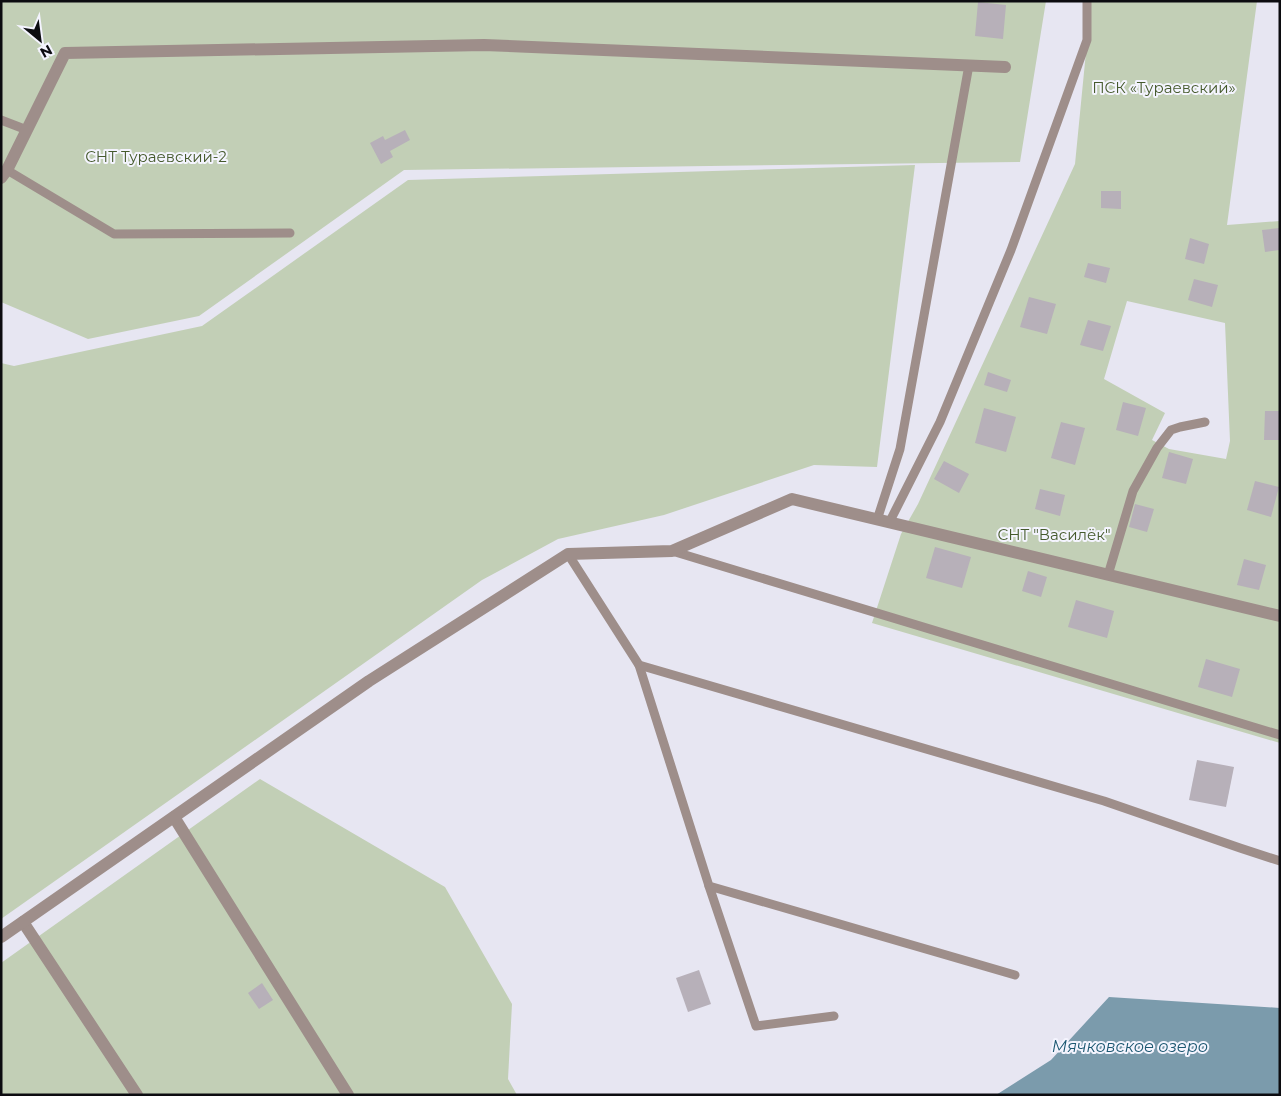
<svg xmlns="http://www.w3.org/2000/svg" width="1281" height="1096" font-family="Montserrat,sans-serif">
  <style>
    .green { fill: #c2cfb6; fill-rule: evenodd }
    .water { fill: #7b9bac }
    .building { fill: #b7b0b9 }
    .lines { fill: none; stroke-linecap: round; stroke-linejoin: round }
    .service { stroke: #9e8e8a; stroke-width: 9 }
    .minor { stroke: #9e8e8a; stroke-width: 12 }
    .labels { text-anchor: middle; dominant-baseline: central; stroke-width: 4; stroke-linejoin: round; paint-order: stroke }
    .park-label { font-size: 15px; fill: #455a2c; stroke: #f4f4fe }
    .water-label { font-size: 16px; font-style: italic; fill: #1b5771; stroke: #f4f4fe }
  </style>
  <rect width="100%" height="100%" fill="#e7e6f2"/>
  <!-- green -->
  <g class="green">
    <path d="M1,1h1045l-26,161 -616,8 -205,146 -111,23 -87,-37z"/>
    <path d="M1091,1h166l-30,224 53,-4v522l-408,-120 29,-89 17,-30 157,-340zM1127,301l98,22 5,118 -4,18 -57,-10 -17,-9 13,-27 -61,-34z"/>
    <path d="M915,165l-38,302 -63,-2 -150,50 -106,24 -76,41 -481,339v-556l13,3 188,-40 206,-146z"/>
    <path d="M260,779l185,108 67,117 -4,75 9,16h-516v-132z"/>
  </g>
  <!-- water -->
  <path class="water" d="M1109,997l171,11v87h-284l55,-35z"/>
  <!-- building -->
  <g class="building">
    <path d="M978,2l28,3 -3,34 -28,-3z"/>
    <path d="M405,130l5,10 -20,11 3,6 -12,7 -11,-21 13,-7 2,4z"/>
    <path d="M1101,191h20v18l-20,-1z"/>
    <path d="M1280,228v22l-15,2 -3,-22z"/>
    <path d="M1190,238l19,6 -5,20 -19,-5z"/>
    <path d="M1088,263l22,5 -4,15 -22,-6z"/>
    <path d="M1194,279l24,6 -6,22 -24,-7z"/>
    <path d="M1029,297l27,7 -9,30 -27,-7z"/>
    <path d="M1088,320l23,6 -8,25 -23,-6z"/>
    <path d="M988,372l23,8 -4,12 -23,-7z"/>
    <path d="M1123,402l23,6 -8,28 -22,-6z"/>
    <path d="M984,408l32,9 -10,35 -31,-9z"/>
    <path d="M1265,411h15v29h-16z"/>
    <path d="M1061,422l24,6 -10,37 -24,-7z"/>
    <path d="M1169,452l24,7 -7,25 -24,-6z"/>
    <path d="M944,461l25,13 -10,19 -25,-14z"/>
    <path d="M1255,481l24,6 -8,30 -24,-7z"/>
    <path d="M1040,489l25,6 -5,21 -25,-7z"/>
    <path d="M1135,504l19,5 -7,23 -18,-5z"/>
    <path d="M935,547l36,10 -9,31 -36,-10z"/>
    <path d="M1244,559l22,6 -7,25 -22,-5z"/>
    <path d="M1028,571l19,6 -6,20 -19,-6z"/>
    <path d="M1076,600l38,11 -7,27 -39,-11z"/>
    <path d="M1206,659l34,10 -8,28 -34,-10z"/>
    <path d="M1197,760l37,7 -8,40 -37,-7z"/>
    <path d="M699,970l12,34 -23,8 -12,-34z"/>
    <path d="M262,983l11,17 -14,9 -11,-16z"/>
  </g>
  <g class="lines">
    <!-- service -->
    <g class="service">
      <path d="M1,120l26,10"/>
      <path d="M7,170l107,64 176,-1"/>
      <path d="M877,520l23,-71 69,-384"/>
      <path d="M889,523l51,-101 71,-172 76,-210v-39"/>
      <path d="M672,551l608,184"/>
      <path d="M568,554l71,111 70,221 306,89"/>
      <path d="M1108,575l25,-84 24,-43 14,-18 9,-3 25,-5"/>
      <path d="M639,665l465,136 136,47 40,13"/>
      <path d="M709,886l47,140 78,-10"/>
    </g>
    <!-- minor -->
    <g class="minor">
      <path d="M1,178l6,-8 58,-117 419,-8 521,22"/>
      <path d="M174,817l174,278"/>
      <path d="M23,922l114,173"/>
      <path d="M1,937l368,-256 199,-127 104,-3 120,-52 488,117"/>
    </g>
  </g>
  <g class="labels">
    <!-- park labels -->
    <g class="park-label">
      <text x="1164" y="87">ПСК «Тураевский»</text>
      <text x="156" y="156">СНТ Тураевский-2</text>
      <text x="1054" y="534">СНТ "Василёк"</text>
    </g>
    <!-- water labels -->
    <g class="water-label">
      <text x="1130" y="1046">Мячковское озеро</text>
    </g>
  </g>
  <!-- border -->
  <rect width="1281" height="1096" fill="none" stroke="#0c0c10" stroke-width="5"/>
  <!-- north arrow -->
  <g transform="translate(40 40) rotate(151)" stroke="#f4f4fe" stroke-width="4" paint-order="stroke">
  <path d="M0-4L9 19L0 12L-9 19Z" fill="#0c0c10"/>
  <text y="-8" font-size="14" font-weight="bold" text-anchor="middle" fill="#0c0c10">N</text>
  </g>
</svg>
